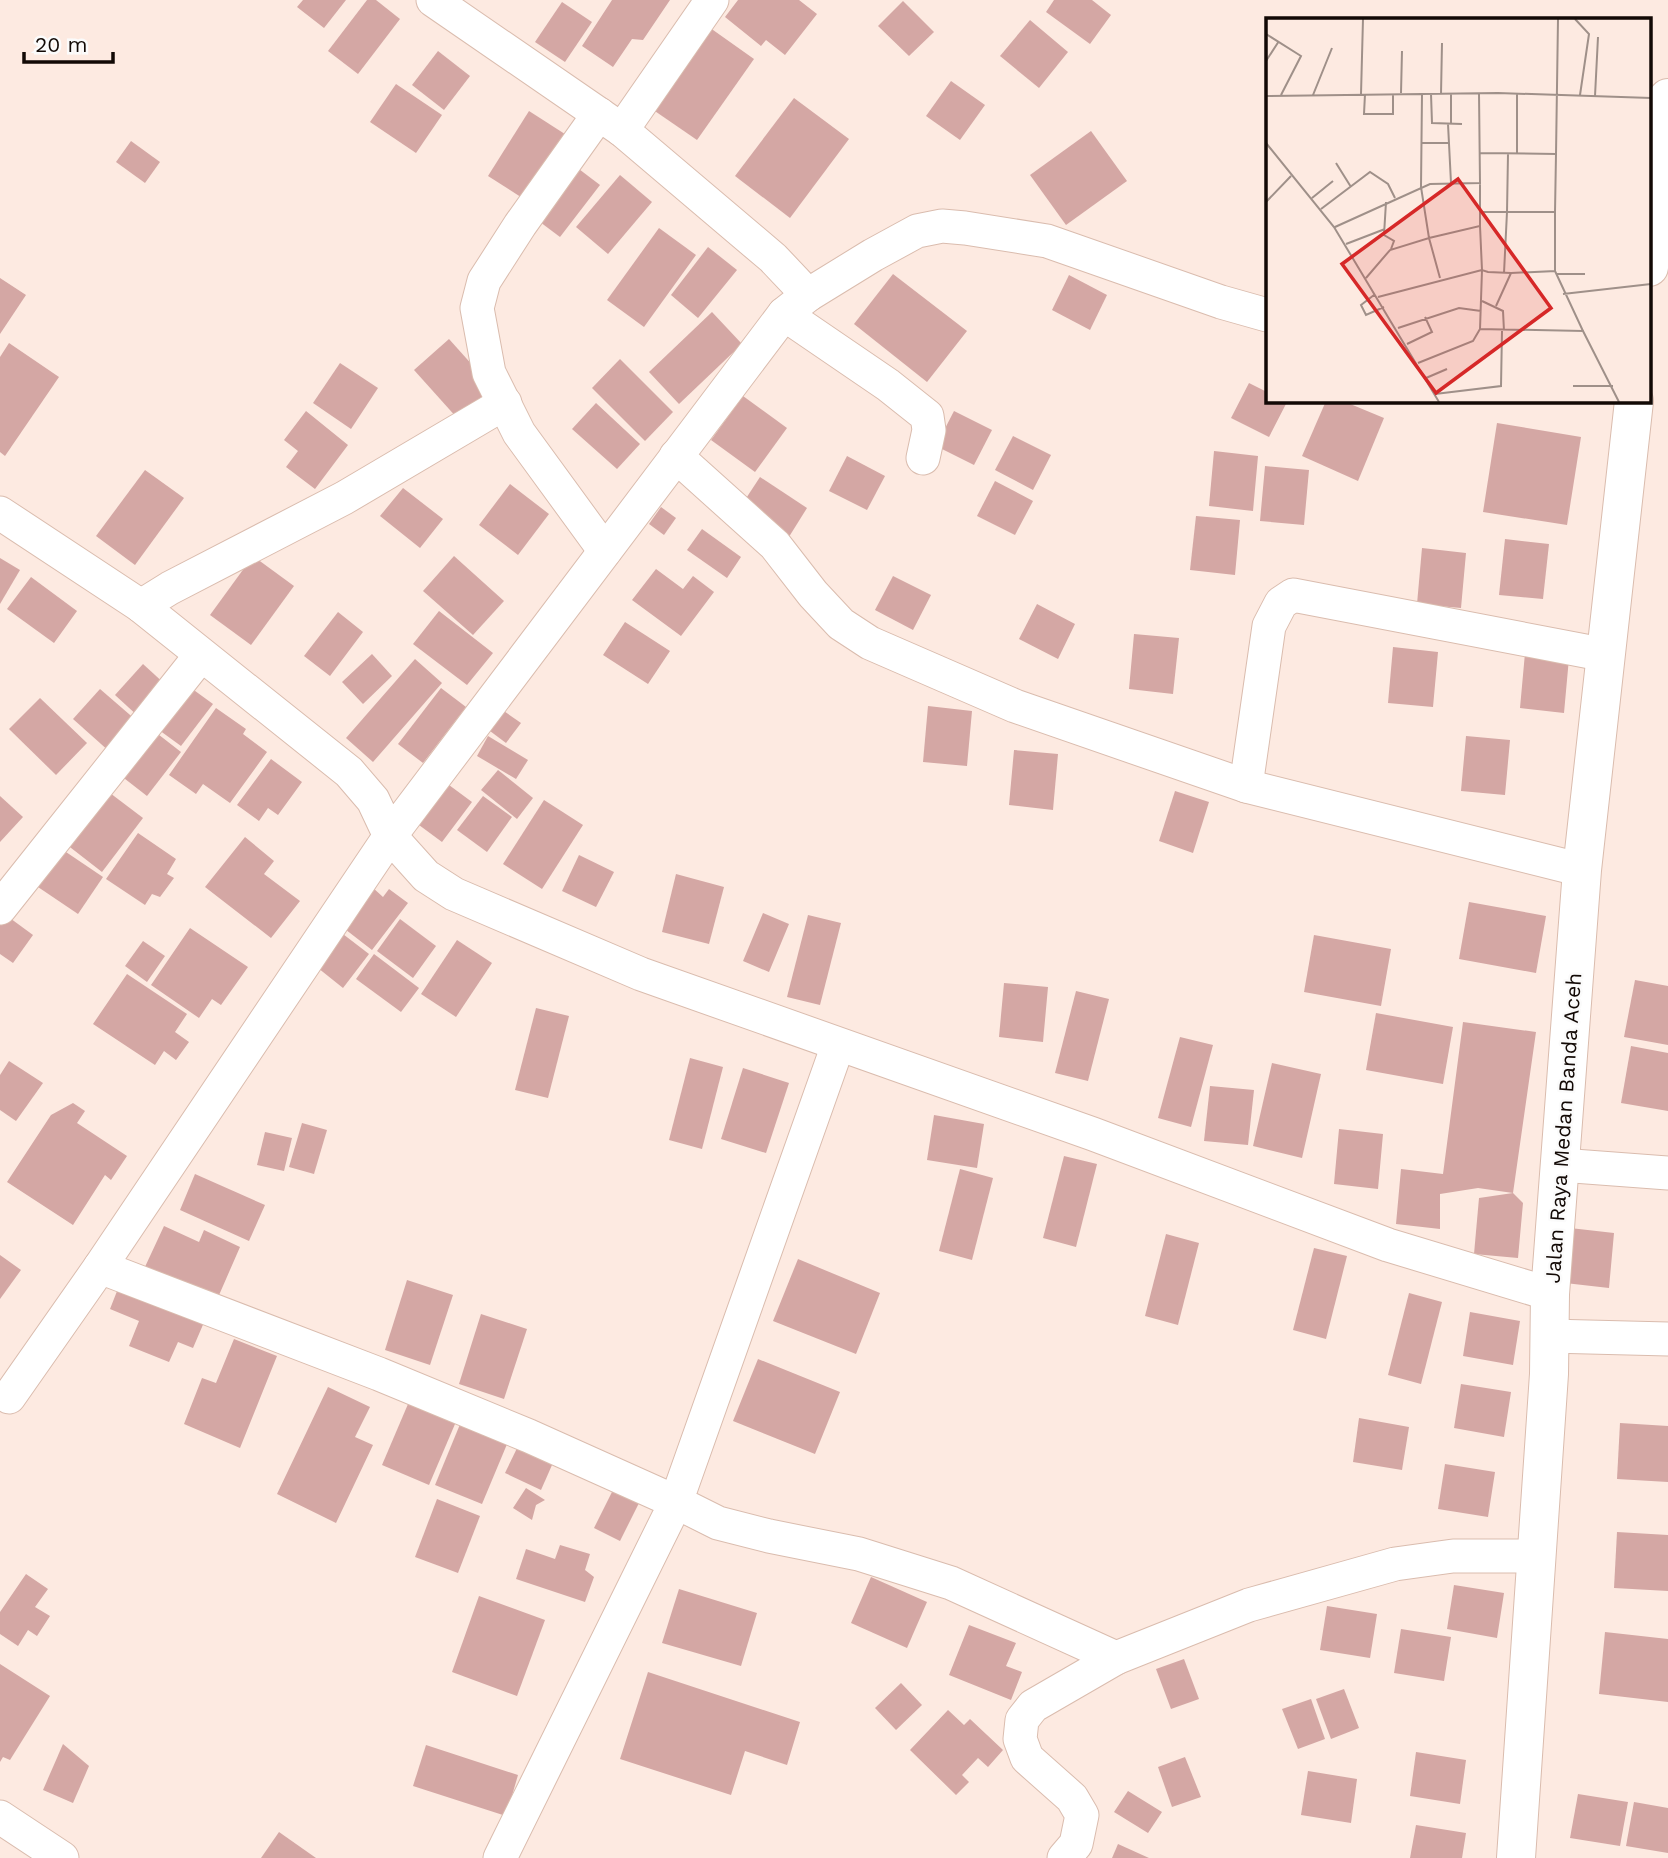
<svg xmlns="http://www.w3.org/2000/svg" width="1668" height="1858" font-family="'Work Sans',sans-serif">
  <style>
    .building { fill: #d4a7a4 }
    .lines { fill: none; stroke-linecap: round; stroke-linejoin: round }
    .street-casing { stroke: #dabcae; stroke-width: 35 }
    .highway-casing { stroke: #dabcae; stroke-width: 40 }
    .street { stroke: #fff; stroke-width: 33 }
    .highway { stroke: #fff; stroke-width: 38 }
    .labels { text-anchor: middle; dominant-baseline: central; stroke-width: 5; stroke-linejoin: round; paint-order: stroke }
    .street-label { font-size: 21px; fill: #120905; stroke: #fbfbfb }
    .inset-road { fill: none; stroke: #9f9089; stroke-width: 2 }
    .view { fill: #d62828; fill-opacity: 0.15; stroke: #d62828; stroke-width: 3.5 }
    .inset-edge { fill: none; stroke: #120905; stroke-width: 3.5 }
  </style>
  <rect width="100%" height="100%" fill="#fdeae1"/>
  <!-- building -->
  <g class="building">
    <path d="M303,0h43l-22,28 -27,-21z"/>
    <path d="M367,0h9l24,19 -42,55 -30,-23z"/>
    <path d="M612,0h58l-27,40 -11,-1 -19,28 -31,-21z"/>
    <path d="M738,0h61l18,14 -32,41 -19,-15 -5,6 -36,-29z"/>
    <path d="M1054,0h38l19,15 -21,29 -44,-32z"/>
    <path d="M903,1l31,31 -25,24 -31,-30z"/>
    <path d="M562,2l30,20 -27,40 -30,-20z"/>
    <path d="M1030,20l38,32 -29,36 -39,-32z"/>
    <path d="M706,25l48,34 -57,81 -48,-33z"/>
    <path d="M438,51l32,25 -26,34 -32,-25z"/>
    <path d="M951,81l34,24 -25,35 -34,-24z"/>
    <path d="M396,84l46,31 -26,38 -46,-31z"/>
    <path d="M794,98l55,41 -59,79 -55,-42z"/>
    <path d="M529,111l39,25 -41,65 -39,-25z"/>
    <path d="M1091,131l36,50 -61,44 -36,-50z"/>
    <path d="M131,141l29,21 -15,21 -29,-21z"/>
    <path d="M571,163l29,22 -40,52 -28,-21z"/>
    <path d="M620,175l32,27 -44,52 -32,-27z"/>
    <path d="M659,228l37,27 -52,72 -37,-27z"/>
    <path d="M708,247l29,23 -39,48 -27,-23z"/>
    <path d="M893,274l74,57 -40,51 -73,-58z"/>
    <path d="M1069,275l38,20 -17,35 -38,-20z"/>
    <path d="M0,278l26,17 -26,39z"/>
    <path d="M712,312l30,32 -63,60 -30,-32z"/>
    <path d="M449,339l43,48 -34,32 -44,-49z"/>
    <path d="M9,343l50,34 -54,79 -5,-4v-95z"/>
    <path d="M620,359l53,53 -28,29 -53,-53z"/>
    <path d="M340,363l38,25 -27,41 -38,-26z"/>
    <path d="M1249,383l18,9v9l20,1 -18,35 -38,-19z"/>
    <path d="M743,396l44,32 -32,44 -44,-32z"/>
    <path d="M1326,401h17l41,17 -26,63 -56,-25z"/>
    <path d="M596,403l44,41 -23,25 -45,-40z"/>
    <path d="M306,411l42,34 -33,44 -29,-22 12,-16 -14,-11z"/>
    <path d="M954,411l38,19 -18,35 -38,-19z"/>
    <path d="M1497,423l84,14 -14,88 -84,-13z"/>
    <path d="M1013,436l38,19 -18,35 -38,-20z"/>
    <path d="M1214,451l44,5 -5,55 -44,-5z"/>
    <path d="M847,456l38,20 -18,34 -38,-19z"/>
    <path d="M1265,466l44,4 -5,55 -44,-4z"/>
    <path d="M145,470l39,28 -49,67 -39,-29z"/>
    <path d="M760,477l47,31 -20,32 -48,-31z"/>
    <path d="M995,481l38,20 -18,34 -38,-19z"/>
    <path d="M510,484l39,30 -31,41 -39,-30z"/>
    <path d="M403,488l40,31 -23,29 -40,-32z"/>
    <path d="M661,507l15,11 -12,17 -15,-11z"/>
    <path d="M1196,516l44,4 -5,55 -45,-5z"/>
    <path d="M702,529l39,28 -14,21 -40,-28z"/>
    <path d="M1505,539l44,5 -6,55 -44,-4z"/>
    <path d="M1422,548l44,5 -5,55 -44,-4z"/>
    <path d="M253,556l41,30 -43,59 -41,-30z"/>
    <path d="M454,556l50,45 -31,34 -50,-44z"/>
    <path d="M0,558l20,12 -20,34z"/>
    <path d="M656,569l27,20 10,-13 21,16 -33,44 -49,-36z"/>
    <path d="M893,576l38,19 -18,35 -38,-20z"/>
    <path d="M31,577l46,34 -23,32 -47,-34z"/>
    <path d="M1037,604l38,20 -17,35 -39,-20z"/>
    <path d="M439,611l54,42 -26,32 -54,-41z"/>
    <path d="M338,612l25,20 -33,44 -26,-20z"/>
    <path d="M625,622l45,29 -22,33 -45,-29z"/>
    <path d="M1134,634l45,4 -6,56 -44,-5z"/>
    <path d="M1393,647l45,5 -5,55 -45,-4z"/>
    <path d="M1525,653l44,5 -5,55 -44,-5z"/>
    <path d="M372,654l20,22 -29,28 -21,-22z"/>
    <path d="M415,659l27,24 -69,79 -27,-24z"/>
    <path d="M143,664l24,22 -28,31 -24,-22z"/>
    <path d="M191,688l22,16 -32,42 -22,-16z"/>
    <path d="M441,688l25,19 -43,56 -25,-19z"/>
    <path d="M100,689l37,32 -27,31 -37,-33z"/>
    <path d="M40,698l47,45 -31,32 -47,-46z"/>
    <path d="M928,706l44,5 -5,55 -44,-4z"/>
    <path d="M216,708l30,21 -3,5 24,18 -37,51 -27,-19 -7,10 -27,-19z"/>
    <path d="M501,709l20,14 -15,20 -20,-15z"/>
    <path d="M154,731l27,21 -34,44 -27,-21z"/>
    <path d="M488,736l40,24 -12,19 -39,-23z"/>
    <path d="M1466,736l44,4 -5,55 -44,-4z"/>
    <path d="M1014,750l44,4 -5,56 -44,-5z"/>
    <path d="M271,759l31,23 -24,33 -10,-7 -9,13 -22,-16z"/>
    <path d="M498,770l35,28 -16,21 -36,-29z"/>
    <path d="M449,785l23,17 -30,40 -23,-17z"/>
    <path d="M106,790l37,28 -41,54 -36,-28z"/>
    <path d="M1175,791l34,11 -16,51 -34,-12z"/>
    <path d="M0,796l23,21 -23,25z"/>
    <path d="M483,796l29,21 -25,35 -30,-22z"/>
    <path d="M544,800l39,25 -41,64 -39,-25z"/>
    <path d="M138,833l38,26 -9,15 7,4 -14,19 -8,-3 -7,11 -39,-26z"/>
    <path d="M245,837l29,24 -10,13 36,27 -29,37 -66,-51z"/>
    <path d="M63,850l40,27 -25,37 -40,-27z"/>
    <path d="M579,855l35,17 -18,35 -34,-16z"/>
    <path d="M676,874l48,13 -15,57 -47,-12z"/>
    <path d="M372,887l11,10 6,-8 19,14 -36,47 -31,-24z"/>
    <path d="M1469,902l77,14 -10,57 -77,-14z"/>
    <path d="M3,913l30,22 -20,28 -13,-9v-36z"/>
    <path d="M763,913l26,11 -20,48 -26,-11z"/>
    <path d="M808,915l33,8 -21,82 -33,-8z"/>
    <path d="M400,919l36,27 -23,32 -36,-27z"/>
    <path d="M190,928l58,39 -27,38 -9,-6 -13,19 -48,-33z"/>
    <path d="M339,931l30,23 -26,34 -30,-24z"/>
    <path d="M1314,935l77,14 -10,57 -77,-14z"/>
    <path d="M457,940l35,23 -36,54 -35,-23z"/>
    <path d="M143,941l22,15 -18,26 -22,-16z"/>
    <path d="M374,954l45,34 -18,24 -45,-33z"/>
    <path d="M127,974l60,40 -12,18 14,10 -13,18 -12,-9 -9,14 -62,-41z"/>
    <path d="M1635,980l33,6v59l-44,-8z"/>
    <path d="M1004,983l44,4 -5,55 -44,-5z"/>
    <path d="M1076,991l33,8 -21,82 -33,-8z"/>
    <path d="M536,1008l33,8 -21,82 -33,-8z"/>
    <path d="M1376,1013l77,14 -10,57 -77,-14z"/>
    <path d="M1463,1022l73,10 -23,161 -35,-5 -38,6v35l-44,-5 5,-55 42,5z"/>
    <path d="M1180,1037l33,8 -22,82 -33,-9z"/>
    <path d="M1631,1046l37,7v58l-47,-8z"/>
    <path d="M690,1058l33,9 -21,82 -33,-9z"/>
    <path d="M9,1061l34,22 -27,38 -16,-11v-35z"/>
    <path d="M1272,1063l49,11 -19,84 -49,-12z"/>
    <path d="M743,1068l46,15 -23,70 -45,-14z"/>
    <path d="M1210,1086l44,4 -6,55 -44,-4z"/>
    <path d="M73,1103l12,8 -8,12 50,33 -16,24 -6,-5 -32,50 -66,-43 44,-67z"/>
    <path d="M934,1115l50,9 -7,44 -50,-8z"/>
    <path d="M302,1123l25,7 -13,44 -25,-7z"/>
    <path d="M1339,1129l44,5 -5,55 -44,-5z"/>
    <path d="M265,1132l27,6 -8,33 -27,-6z"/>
    <path d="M1064,1156l33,8 -21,83 -33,-9z"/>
    <path d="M960,1169l33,9 -21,82 -33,-9z"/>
    <path d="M195,1174l70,31 -16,36 -69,-31z"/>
    <path d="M1513,1193l10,10 -5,55 -44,-4 5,-56z"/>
    <path d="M164,1226l35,16 5,-12 36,17 -24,55 -72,-33z"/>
    <path d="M1570,1228l44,5 -5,55 -44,-5z"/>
    <path d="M1166,1234l33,9 -21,82 -33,-9z"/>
    <path d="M1314,1248l33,8 -21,83 -33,-9z"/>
    <path d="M0,1255l21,15 -21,29z"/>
    <path d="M798,1259l82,34 -24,61 -83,-33z"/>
    <path d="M407,1280l46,15 -23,70 -45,-15z"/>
    <path d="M121,1281l84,39 -12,28 -15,-6 -9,20 -40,-16 10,-25 -29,-12z"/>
    <path d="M1409,1293l33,9 -21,82 -33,-9z"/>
    <path d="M1470,1312l50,9 -7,44 -50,-9z"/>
    <path d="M481,1314l46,15 -23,70 -45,-15z"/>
    <path d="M234,1339l43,17 -37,92 -56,-24 18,-46 14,5z"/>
    <path d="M758,1359l82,33 -25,62 -82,-33z"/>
    <path d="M1461,1384l50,8 -7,45 -50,-9z"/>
    <path d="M328,1387l42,20 -15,30 18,8 -37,78 -59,-29z"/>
    <path d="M411,1397l47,20 -29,68 -47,-20z"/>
    <path d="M463,1417l47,20 -28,67 -47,-19z"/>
    <path d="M1359,1418l50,9 -7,43 -49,-8z"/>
    <path d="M1620,1423l48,3v56l-51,-3z"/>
    <path d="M521,1440l35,16 -15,34 -36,-17z"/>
    <path d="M1445,1464l50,8 -7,45 -50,-8z"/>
    <path d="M526,1488l19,12 -9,5 -4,15 -19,-12z"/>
    <path d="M613,1490l26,13 -19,38 -26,-13z"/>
    <path d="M437,1499l43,17 -22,57 -43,-16z"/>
    <path d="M1617,1532l51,3v56l-54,-3z"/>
    <path d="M560,1545l30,9 -5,16 9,7 -9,25 -69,-23 10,-30 29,10z"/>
    <path d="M26,1574l22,15 -13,18 15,9 -13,20 -9,-6 -10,16 -18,-12v-22z"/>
    <path d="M871,1577l56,25 -20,46 -56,-25z"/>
    <path d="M1454,1585l50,8 -7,45 -50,-9z"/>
    <path d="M679,1589l78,24 -16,53 -79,-23z"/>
    <path d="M479,1596l66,24 -28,76 -65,-24z"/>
    <path d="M1327,1606l50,8 -7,44 -50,-8z"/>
    <path d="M969,1625l47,18 -10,23 16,6 -11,28 -62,-25z"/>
    <path d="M1401,1629l50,8 -7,44 -50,-8z"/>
    <path d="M1605,1632l63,7v63l-69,-8z"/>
    <path d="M1184,1659l15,40 -28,10 -15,-40z"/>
    <path d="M0,1664l50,32 -40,64 -7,-3 -3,5z"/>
    <path d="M648,1672l152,50 -13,43 -42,-14 -14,44 -111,-36z"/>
    <path d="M901,1683l21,22 -26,25 -21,-22z"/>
    <path d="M1344,1689l15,39 -28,11 -15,-40z"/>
    <path d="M1311,1699l14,40 -27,10 -16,-40z"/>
    <path d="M948,1710l16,15 6,-6 33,31 -15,17 -10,-9 -16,17 7,7 -13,13 -46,-45z"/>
    <path d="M63,1744l26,22 -16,37 -30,-13z"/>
    <path d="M426,1745l92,30 -12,41 -93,-30z"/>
    <path d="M1416,1752l50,8 -6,44 -50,-8z"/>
    <path d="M1185,1757l16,40 -29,10 -14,-40z"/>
    <path d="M1308,1771l49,8 -6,44 -50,-8z"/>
    <path d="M1128,1791l34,21 -14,21 -34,-21z"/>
    <path d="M1578,1794l50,8 -8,44 -50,-8z"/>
    <path d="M1634,1802l34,6v45l-42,-7z"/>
    <path d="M1416,1825l50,8 -4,25h-52z"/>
    <path d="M279,1832l37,26h-55z"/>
    <path d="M1118,1844l31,14h-37z"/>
  </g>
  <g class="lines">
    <!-- street casing -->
    <g class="street-casing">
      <g id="street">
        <path d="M599,114l-79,111 -36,56 -7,27 12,65 30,60 86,118"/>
        <path d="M622,130l90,-130"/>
        <path d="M808,295l65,-40 44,-24 25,-5 23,2 82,13 174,61 46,13"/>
        <path d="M784,314l104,71 39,31 2,14 -6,28"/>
        <path d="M676,456l99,89 38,49 28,30 29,19 145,63 231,80 336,84"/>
        <path d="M0,513l141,93 208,166 24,28 17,36 394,-522 24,-19 -35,-37 -151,-128 -189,-130"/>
        <path d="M141,606l29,-18 174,-90 161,-95"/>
        <path d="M1246,786l23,-160 12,-23 12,-8 313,60"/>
        <path d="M0,908l201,-253"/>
        <path d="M838,1045l-162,457 42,21 51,13 90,18 92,29 165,75 133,-53 146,-41 58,-8h85"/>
        <path d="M1560,1165l108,8"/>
        <path d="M100,1267l290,-431 36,40 28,18 187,80 452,160 295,111 162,49"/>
        <path d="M1549,1336l119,3"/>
        <path d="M9,1397l91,-130 279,107 150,62 147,66 -176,356"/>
        <path d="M0,1817l62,41"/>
        <path d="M1064,1858l12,-14 6,-29 -10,-17 -45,-40 -7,-19 2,-19 11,-14 83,-48"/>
      </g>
    </g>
    <!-- highway casing -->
    <g class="highway-casing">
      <g id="highway">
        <path d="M1649,267l19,-169"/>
        <path d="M1516,1858l33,-484 1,-80 32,-424 52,-469"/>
      </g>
    </g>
    <!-- street -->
    <use href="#street" class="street"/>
    <!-- highway -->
    <use href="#highway" class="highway"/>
  </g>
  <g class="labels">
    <!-- street labels -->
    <g class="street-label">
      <text transform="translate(1563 1128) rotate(-86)">Jalan Raya Medan Banda Aceh</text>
    </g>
  </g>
  <!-- overview -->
  <g transform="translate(1266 18)">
    <rect width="385" height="385" fill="#fdeae1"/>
    <path class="inset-road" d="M309,1l14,15 -9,61M0,16l35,22 -20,39M0,43l13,-20M135,75l1,-42M95,76l2,-75M99,76l-1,20h29v-20M156,76l-1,93 8,51 51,-12v-14M165,76l1,29 30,1M175,76l1,-51M185,76v30M47,77l19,-47M0,78l232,-3 153,5M329,78l3,-59M182,106l3,59M0,125l68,84 105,175M155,125h27M214,135l76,1 2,-135M251,136v-60M70,145l15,24M214,165v29h27l1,-58M46,180l21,-17M0,184l25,-26M120,184l-2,33 10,6 -3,8M55,191l49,-37 18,12 7,14M289,194l1,-58M69,209l95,-43 50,-1 -1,-90M80,226l39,-15M238,255l3,-61h48v59l-44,2 -23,-1 -6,-2 -2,59 103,2 -28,-60M291,256h28M100,260l24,-28 39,-12 11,40M297,276l88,-10M108,277l-13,10 5,10 18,-8M112,279l104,-27 -2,-44M216,283l21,10 1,20M230,288l15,-33M132,310l61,-20 22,3M317,313l36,71M141,326l25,-12 -7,-15M152,345l55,-22 7,-12M160,360l21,-9M307,368h40M169,376l66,-8 1,-55"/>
    <path class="view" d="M192,161l93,129 -115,85 -94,-129z"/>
    <rect width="385" height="385" class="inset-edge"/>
  </g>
  <!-- scale -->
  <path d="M24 52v10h89v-10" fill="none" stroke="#120905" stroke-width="3.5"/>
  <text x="35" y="52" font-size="21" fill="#120905" stroke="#fbfbfb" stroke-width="5" paint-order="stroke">20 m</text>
</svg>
